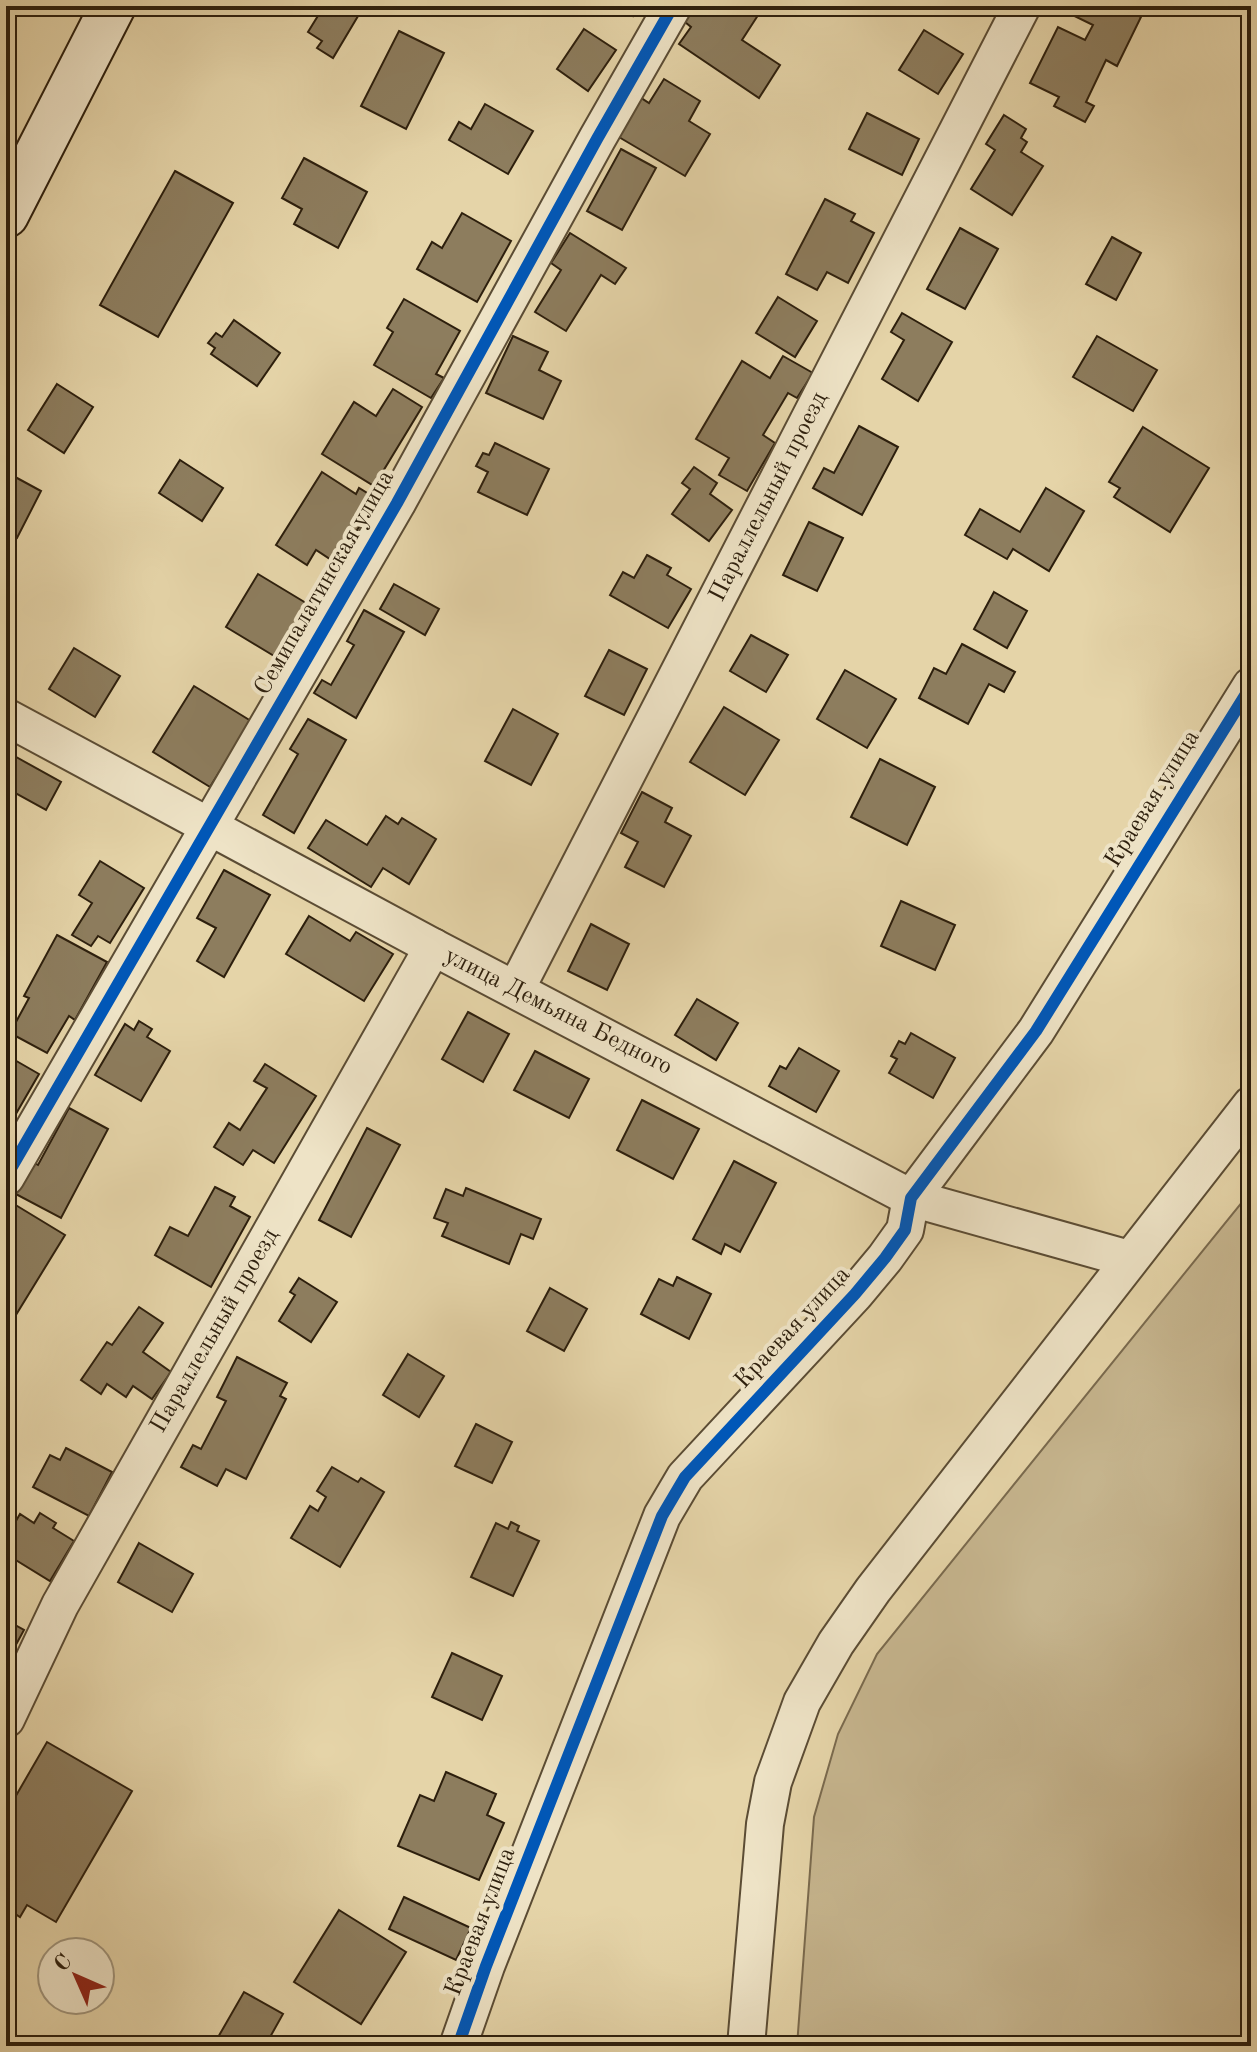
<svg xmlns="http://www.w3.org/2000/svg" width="1257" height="2052" font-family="'Old Standard TT',serif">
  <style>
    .green { fill: #c6b58e; stroke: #7a6a4e; stroke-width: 2 }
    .building { fill: #8d7d5e; stroke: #2d1f0d; stroke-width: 2 }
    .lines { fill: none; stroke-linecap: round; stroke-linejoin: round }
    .street-casing { stroke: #5b4c34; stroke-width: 40 }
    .secondary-casing { stroke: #2d1f0d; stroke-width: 48 }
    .street { stroke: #eee3c6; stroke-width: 36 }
    .secondary { stroke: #eee3c6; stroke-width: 44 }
    .cycleway-casing { stroke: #eee3c6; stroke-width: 17 }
    .cycleway { stroke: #0057b8; stroke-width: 12 }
    .labels { text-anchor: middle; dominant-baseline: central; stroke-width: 8; stroke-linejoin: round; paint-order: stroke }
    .street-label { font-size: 24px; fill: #2d1f0d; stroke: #eee3c6 }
  </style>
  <rect width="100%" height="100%" fill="#e5d4a8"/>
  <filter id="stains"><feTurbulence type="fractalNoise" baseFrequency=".0025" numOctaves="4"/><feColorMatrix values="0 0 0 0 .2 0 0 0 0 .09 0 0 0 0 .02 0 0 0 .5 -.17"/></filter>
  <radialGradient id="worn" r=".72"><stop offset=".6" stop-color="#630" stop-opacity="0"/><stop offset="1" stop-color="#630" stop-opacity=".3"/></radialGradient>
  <!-- green -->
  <path class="green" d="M1251,1191v855h-454l17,-229 24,-83 39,-80z"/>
  <!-- building -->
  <g class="building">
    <path d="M324,6h40l-31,52 -16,-10 5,-7 -14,-9z"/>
    <path d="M618,6h21l-6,10z"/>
    <path d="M695,6h7l12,8 6,-8h44l-22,34 38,25 -21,33 -80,-54 12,-17 -6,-5z"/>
    <path d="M1063,6h56l22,11 -24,49 -11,-6 -20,42 8,4 -9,16 -31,-16 5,-9 -29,-14 28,-56 27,13 8,-15 -31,-15z"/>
    <path d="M584,29l32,21 -28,41 -31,-22z"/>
    <path d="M924,30l39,24 -25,40 -39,-24z"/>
    <path d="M399,31l45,22 -38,76 -45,-23z"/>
    <path d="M664,79l36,22 -11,20 21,13 -25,42 -73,-43 23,-39 14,9z"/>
    <path d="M485,104l48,27 -25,43 -59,-34 10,-18 12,7z"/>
    <path d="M867,113l52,26 -17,36 -53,-26z"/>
    <path d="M1004,115l22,14 -5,9 6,4 -6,10 22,14 -31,49 -41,-26 24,-39 -9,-6z"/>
    <path d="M621,149l35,19 -34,62 -35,-19z"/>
    <path d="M304,158l63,34 -29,56 -44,-24 8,-15 -20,-11z"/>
    <path d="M175,171l58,32 -75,134 -58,-32z"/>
    <path d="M825,199l30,15 -4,7 23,12 -26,50 -21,-11 -10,18 -31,-16z"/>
    <path d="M462,213l49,28 -34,61 -60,-33 15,-27 10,6z"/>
    <path d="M960,228l38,21 -33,60 -38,-20z"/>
    <path d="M570,233l56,35 -11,16 -14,-9 -35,56 -31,-19 26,-42 -10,-7z"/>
    <path d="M1112,237l29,16 -25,47 -30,-16z"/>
    <path d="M778,297l39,24 -22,36 -39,-24z"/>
    <path d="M404,299l56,32 -24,43 8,4 -13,20 -57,-33 19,-33 -6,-4z"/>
    <path d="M902,313l50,29 -34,59 -36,-22 22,-39 -13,-8z"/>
    <path d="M234,320l46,33 -23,33 -46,-32 4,-6 -7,-5 8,-10 6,4z"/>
    <path d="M513,336l35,16 -9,18 22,11 -18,38 -57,-26z"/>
    <path d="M1097,336l60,34 -24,41 -60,-34z"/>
    <path d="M783,356l30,17 -16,25 -9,-5 -25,42 12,8 -28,48 -28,-16 10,-17 -33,-19 46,-78 28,17z"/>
    <path d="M57,384l36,23 -29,46 -36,-23z"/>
    <path d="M393,389l29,18 -48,79 -52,-32 32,-52 22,14z"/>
    <path d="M859,426l39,21 -36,68 -49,-27 11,-20 10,5z"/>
    <path d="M1143,427l66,41 -39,64 -56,-35 6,-9 -11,-6z"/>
    <path d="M495,443l54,26 -22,46 -49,-23 10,-20 -12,-6 7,-13 6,2z"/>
    <path d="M180,460l43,28 -21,33 -43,-28z"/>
    <path d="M694,467l23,16 -7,11 22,16 -23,31 -37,-27 18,-25 -8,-6z"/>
    <path d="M6,472l35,19 -24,47 -11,-5z"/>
    <path d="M322,472l34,22 3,-6 18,11 -41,64 -20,-13 -9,15 -31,-20z"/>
    <path d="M1046,488l38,23 -35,60 -36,-22 -6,10 -42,-24 15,-26 40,23z"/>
    <path d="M809,522l34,16 -26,53 -34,-16z"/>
    <path d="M647,555l24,13 -4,7 24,14 -23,39 -58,-33 13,-23 11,6z"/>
    <path d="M258,574l53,32 -32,53 -53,-32z"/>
    <path d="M394,584l45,25 -14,26 -45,-26z"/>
    <path d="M994,592l33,19 -20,37 -33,-19z"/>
    <path d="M364,610l40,22 -48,86 -42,-25 8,-13 9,5 23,-40 -7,-4z"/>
    <path d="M751,635l37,20 -22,37 -36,-21z"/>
    <path d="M962,644l53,28 -11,20 -15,-8 -21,40 -49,-26 15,-30 12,6z"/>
    <path d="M74,648l46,28 -25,41 -46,-28z"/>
    <path d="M609,650l38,19 -23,46 -39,-19z"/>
    <path d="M845,670l51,29 -29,49 -50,-29z"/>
    <path d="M194,686l57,35 -41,66 -57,-35z"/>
    <path d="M724,707l55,33 -34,55 -55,-33z"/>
    <path d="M513,709l45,25 -27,51 -46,-24z"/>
    <path d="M308,719l38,21 -52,93 -31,-18 35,-61 -8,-5z"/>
    <path d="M9,753l52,29 -15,28 -40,-22v-29z"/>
    <path d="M880,759l55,28 -28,58 -56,-28z"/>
    <path d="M642,792l30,16 -7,14 26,14 -27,51 -39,-20 13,-25 -17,-9z"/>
    <path d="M386,816l12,8 4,-6 34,21 -27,45 -26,-16 -12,19 -63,-39 18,-28 41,25z"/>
    <path d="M100,861l44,27 -34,55 -12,-7 -7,10 -19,-11 20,-32 -13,-8z"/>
    <path d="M224,870l46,25 -46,82 -27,-16 19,-33 -19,-10z"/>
    <path d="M901,901l54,24 -20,45 -54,-24z"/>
    <path d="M309,916l41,25 6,-9 37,22 -29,47 -78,-47z"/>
    <path d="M591,924l38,20 -22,46 -39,-19z"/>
    <path d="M57,935l50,27 -32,58 -6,-4 -22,37 -37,-20 19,-35 -5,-2z"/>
    <path d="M697,999l41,24 -22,37 -41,-25z"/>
    <path d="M468,1012l41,22 -26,48 -41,-23z"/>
    <path d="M139,1021l13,8 -5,8 23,14 -29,50 -46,-26 30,-51 9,6z"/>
    <path d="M911,1033l44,25 -22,40 -44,-25 8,-14 -6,-3 8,-15 6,3z"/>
    <path d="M799,1048l40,23 -23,41 -47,-26 11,-20 6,3z"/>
    <path d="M535,1051l54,28 -20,39 -55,-28z"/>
    <path d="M6,1055l33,19 -33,57z"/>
    <path d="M265,1064l51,32 -42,67 -21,-13 -10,15 -29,-18 15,-24 11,7 27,-42 -13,-7z"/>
    <path d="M642,1100l57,29 -26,50 -56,-29z"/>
    <path d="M69,1108l39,21 -47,89 -49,-26 17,-32 9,5z"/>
    <path d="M367,1128l33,17 -49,92 -32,-17z"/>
    <path d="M734,1161l42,22 -36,69 -15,-8 -4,10 -28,-15z"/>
    <path d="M215,1187l20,10 -5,9 20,11 -39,70 -56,-32 15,-28 18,9z"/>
    <path d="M466,1188l75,31 -8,20 -12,-5 -12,30 -67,-28 6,-13 -14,-5 12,-29 17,7z"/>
    <path d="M9,1201l56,34 -54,88 -5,-4v-114z"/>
    <path d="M677,1277l34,17 -22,45 -48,-25 18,-35 14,7z"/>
    <path d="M299,1278l38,24 -26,40 -32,-21 16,-26 -5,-3z"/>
    <path d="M550,1288l37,21 -23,42 -37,-20z"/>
    <path d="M139,1307l24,16 -20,29 28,20 -19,27 -19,-13 -7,11 -19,-13 -6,10 -20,-14 26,-38 5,3z"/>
    <path d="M408,1354l36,22 -25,41 -36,-22z"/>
    <path d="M237,1357l50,26 -7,13 6,3 -40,80 -20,-10 -9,17 -36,-19 12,-22 8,4 25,-48 -9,-4z"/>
    <path d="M476,1424l36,18 -20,41 -37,-17z"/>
    <path d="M66,1448l46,24 -23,44 -56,-29 17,-32 10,5z"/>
    <path d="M332,1467l26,15 3,-4 23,14 -44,75 -49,-29 19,-32 8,5 8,-14 -9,-6z"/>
    <path d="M40,1513l16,10 -3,5 21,13 -24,40 -44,-27v-16l14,-24 14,9z"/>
    <path d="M511,1522l8,4 -2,5 22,10 -26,55 -42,-19 25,-54 12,6z"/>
    <path d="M139,1543l54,31 -21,38 -54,-30z"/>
    <path d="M6,1620l18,10 -18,33z"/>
    <path d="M452,1653l50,23 -20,44 -50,-23z"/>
    <path d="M47,1742l85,49 -76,131 -29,-17 -7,12 -14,-9v-95z"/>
    <path d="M446,1772l50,22 -9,21 17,8 -25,57 -81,-34 22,-51 14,6z"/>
    <path d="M404,1897l67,31 -15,32 -67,-31z"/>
    <path d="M339,1910l67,42 -45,72 -67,-42z"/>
    <path d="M244,1992l39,22 -18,32h-52z"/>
  </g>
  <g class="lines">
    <!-- street casing -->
    <g class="street-casing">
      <g id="street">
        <path d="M6,717l427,230 478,251 218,61"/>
        <path d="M516,989l506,-983"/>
        <path d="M6,1177l391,-674 200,-364 76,-133"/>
        <path d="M6,1719l54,-114 373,-658"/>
        <path d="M458,2046l28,-80 176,-450 23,-39 170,-183 30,-36 20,-28 6,-32 125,-167 215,-345"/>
        <path d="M746,2046l19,-222 8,-42 29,-80 34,-59 37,-53 378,-485"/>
      </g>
    </g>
    <!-- secondary casing -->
    <g class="secondary-casing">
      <path id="secondary" d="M6,215l107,-209"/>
    </g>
    <!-- street -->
    <use href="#street" class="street"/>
    <!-- secondary -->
    <use href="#secondary" class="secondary"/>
    <!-- cycleway casing -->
    <g class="cycleway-casing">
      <g id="cycleway">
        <path d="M6,1177l391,-674 200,-364 76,-133"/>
        <path d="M458,2046l28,-80 176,-450 23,-39 170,-183 30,-36 20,-28 6,-32 125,-167 215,-345"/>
      </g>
    </g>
    <!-- cycleway -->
    <use href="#cycleway" class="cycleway"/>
  </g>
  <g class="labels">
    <!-- street labels -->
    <g class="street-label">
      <text transform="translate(769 497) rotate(-63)">Параллельный проезд</text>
      <text transform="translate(325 583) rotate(-60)">Семипалатинская улица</text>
      <text transform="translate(1153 799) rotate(-58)">Краевая улица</text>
      <text transform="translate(558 1012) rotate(27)">улица Демьяна Бедного</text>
      <text transform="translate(793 1328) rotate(-47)">Краевая улица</text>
      <text transform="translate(215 1331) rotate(-60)">Параллельный проезд</text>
      <text transform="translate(481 1922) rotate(-69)">Краевая улица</text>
    </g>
  </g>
  <!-- margin -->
  <rect width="1257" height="2052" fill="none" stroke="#e5d4a8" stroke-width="32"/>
  <rect x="8" y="8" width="1241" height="2036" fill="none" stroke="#2d1f0d" stroke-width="4"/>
  <rect x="16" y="16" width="1225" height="2020" fill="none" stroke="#2d1f0d" stroke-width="2"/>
  <!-- north arrow -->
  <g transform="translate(76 1976) rotate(315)"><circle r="38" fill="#eee3c6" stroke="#a1957c" stroke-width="2"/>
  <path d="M0-6L14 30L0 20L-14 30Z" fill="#8f2418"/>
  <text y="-12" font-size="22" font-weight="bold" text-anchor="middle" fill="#2d1f0d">С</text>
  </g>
  <rect width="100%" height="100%" filter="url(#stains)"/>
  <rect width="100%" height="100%" fill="url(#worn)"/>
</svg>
